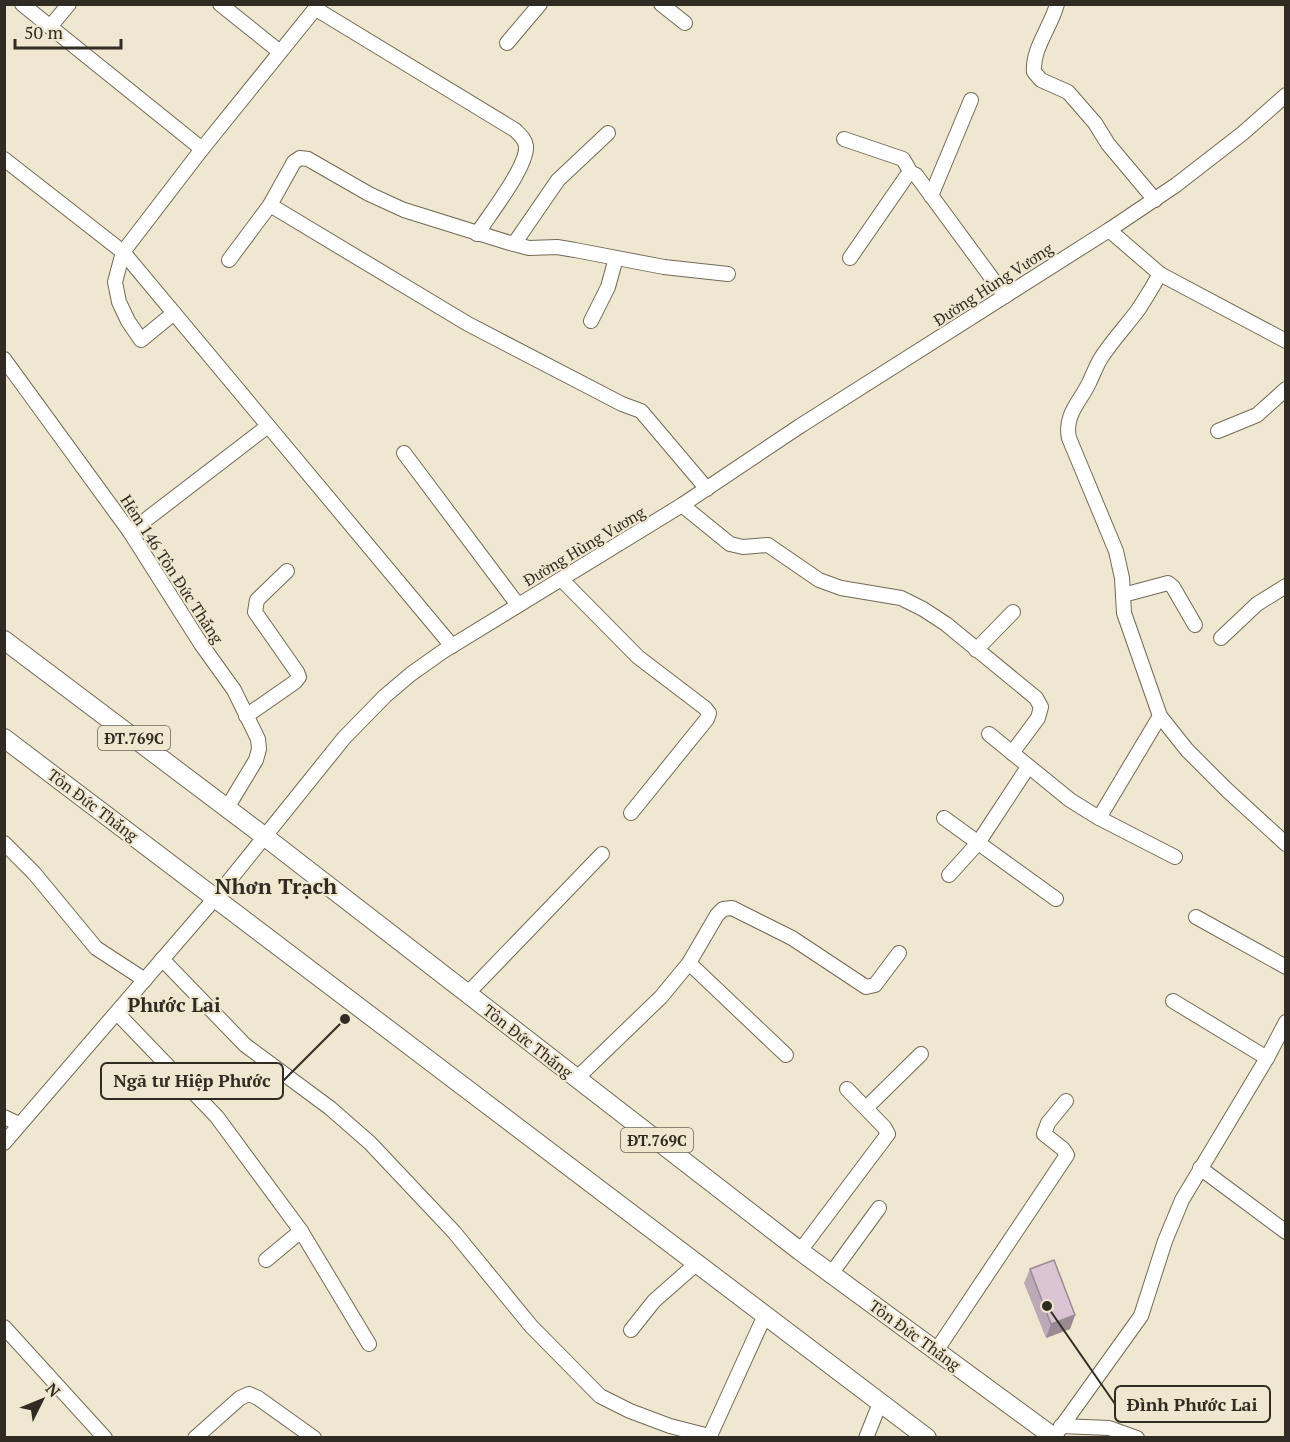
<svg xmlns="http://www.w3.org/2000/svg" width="1290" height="1442" font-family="'PT Serif',serif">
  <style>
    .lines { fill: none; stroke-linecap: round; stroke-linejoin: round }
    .minor-casing { stroke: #726a56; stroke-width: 16 }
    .major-casing { stroke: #726a56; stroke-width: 20 }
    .minor { stroke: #fff; stroke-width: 14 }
    .major { stroke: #fff; stroke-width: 18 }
    .wall { fill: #bca9b6 }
    .shaded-wall { fill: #998a94 }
    .building { fill: #dbc5d4; stroke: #998a94; stroke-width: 1.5 }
    .labels { text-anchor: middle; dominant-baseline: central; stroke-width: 4.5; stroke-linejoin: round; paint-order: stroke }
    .shield { fill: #f0e7d0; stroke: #6a6458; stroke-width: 1.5 }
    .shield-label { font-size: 15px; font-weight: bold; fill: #302c24 }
    .street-label { font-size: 16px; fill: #302c24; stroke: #f0e7d0 }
    .quarter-label { font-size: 20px; font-weight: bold; fill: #302c24; stroke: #f0e7d0 }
    .district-label { font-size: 22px; font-weight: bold; fill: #302c24; stroke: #f0e7d0 }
    .leader { fill: none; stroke: #302c24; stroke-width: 2 }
    .callout-dot { fill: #302c24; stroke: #f0e7d0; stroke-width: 2 }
    .callout { fill: #f0e7d0; stroke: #302c24; stroke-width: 2 }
    .callout-label { font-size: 18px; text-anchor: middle; font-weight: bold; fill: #302c24 }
  </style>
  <rect width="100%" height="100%" fill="#f0e7d0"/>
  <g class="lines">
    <!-- minor casing -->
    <g class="minor-casing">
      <g id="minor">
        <path d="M22,4l180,145"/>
        <path d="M220,4l60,48"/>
        <path d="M661,4l24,19"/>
        <path d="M1057,4c-6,23 -25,45 -23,68l7,8 27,12 27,31 13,21 47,56"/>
        <path d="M316,9l199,121c5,5 10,9 11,16 2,20 -37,69 -49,88"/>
        <path d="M50,27l19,-23"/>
        <path d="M507,43l33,-39"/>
        <path d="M844,139l59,20 8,14"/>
        <path d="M4,159l119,93 329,394"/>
        <path d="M931,196l40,-96"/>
        <path d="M270,205l198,119 154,80 19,7 66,78"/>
        <path d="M1109,230l51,44 126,67"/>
        <path d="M514,244l44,-64 50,-47"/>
        <path d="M850,258l56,-81 5,-4 5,2 89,121"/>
        <path d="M229,260l41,-55 24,-43 6,-4 8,1 61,35 35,16 106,33 19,5 28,-1 18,3 89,17 64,7"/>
        <path d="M1160,274c-7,12 -14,24 -22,36 -12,16 -26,31 -37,48 -5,8 -8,17 -12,25 -9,19 -25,32 -20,55l47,113 6,27 2,35 36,103 27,34 40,40 59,54"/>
        <path d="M174,313l-33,27 -13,-19 -9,-19 -4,-20 8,-30 79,-103 117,-145"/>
        <path d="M591,321l17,-34 8,-29"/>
        <path d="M4,359l126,173 71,112 33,46 24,49 1,10 -3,11 -29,48"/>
        <path d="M1218,431l39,-16 29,-26"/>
        <path d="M404,453l114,152"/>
        <path d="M682,505l48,39 13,3 25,-2 51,35 22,8 60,10 22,11 23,15 90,74 5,9 -3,11 -26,35"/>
        <path d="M130,532l138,-106"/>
        <path d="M561,579l77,78 67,51 4,5 -2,6 -76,94"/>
        <path d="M1123,595l45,-12 5,4 22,38"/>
        <path d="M1221,638l36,-34 29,-18"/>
        <path d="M976,650l37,-38"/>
        <path d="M246,716l49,-34 4,-5 -2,-5 -42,-60 2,-12 30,-29"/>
        <path d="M989,734l81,66 29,18 76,39"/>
        <path d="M944,818l112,81"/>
        <path d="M1099,818l61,-102"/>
        <path d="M4,843l30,30 62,75 49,32"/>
        <path d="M949,875l29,-32 50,-76"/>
        <path d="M1196,917l90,50"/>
        <path d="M162,959l83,86 85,63 40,35 84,89 77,94 69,70 30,15 40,15 39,10"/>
        <path d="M689,963l97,92"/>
        <path d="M467,994l135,-140"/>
        <path d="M1173,1001l94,57"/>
        <path d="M117,1013l100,104 84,114 68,113"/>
        <path d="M577,1078l84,-81 28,-34 28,-48 6,-6 9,-1 60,30 74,49 9,-2 24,-32"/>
        <path d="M866,1108l55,-54"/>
        <path d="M4,1117l15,7"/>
        <path d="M4,1143l212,-246 128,-159 41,-42 26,-22 31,-22 240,-147 118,-79 309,-196 67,-45 67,-52 43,-38"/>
        <path d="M1200,1168l86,64"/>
        <path d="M800,1251l88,-117 -4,-7 -37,-38"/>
        <path d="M266,1260l35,-29"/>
        <path d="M831,1274l48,-66"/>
        <path d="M4,1327l101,111"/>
        <path d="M631,1330l23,-29 42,-37"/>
        <path d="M936,1351l131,-196 -4,-6 -19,-15 4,-11 18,-22"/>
        <path d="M1061,1426l48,2 28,10"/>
        <path d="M1054,1437l87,-121 24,-75 17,-41 85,-142 19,-36"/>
        <path d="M195,1438l45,-40 9,-4 9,4 56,40"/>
        <path d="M709,1438l56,-123"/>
        <path d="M866,1438l14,-35"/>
      </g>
    </g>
    <!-- major casing -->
    <g class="major-casing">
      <g id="major">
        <path d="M4,640l260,196 536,415 255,187"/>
        <path d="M4,738c309,231 614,469 923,700"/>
      </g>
    </g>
    <!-- minor -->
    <use href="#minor" class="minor"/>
    <!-- major -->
    <use href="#major" class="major"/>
  </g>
  <!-- wall -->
  <path class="wall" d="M1030,1269l45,46 -5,14 -24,9 -22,-55z"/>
  <!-- shaded-wall -->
  <path class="shaded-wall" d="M1075,1315l-5,14 -24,9 5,-14z"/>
  <!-- building -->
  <path class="building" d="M1054,1260l21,55 -24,9 -21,-55z"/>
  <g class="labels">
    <!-- shield labels -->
    <g class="shield">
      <rect x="98" y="726" width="72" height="24" rx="4.5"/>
      <rect x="621" y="1128" width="72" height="24" rx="4.5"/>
    </g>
    <g class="shield-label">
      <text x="134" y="738">ĐT.769C</text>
      <text x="657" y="1140">ĐT.769C</text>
    </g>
    <!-- street labels -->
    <g class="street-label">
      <text transform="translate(993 284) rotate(-33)">Đường Hùng Vương</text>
      <text transform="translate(584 546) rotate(-31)">Đường Hùng Vương</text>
      <text transform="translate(172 569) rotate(57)">Hẻm 146 Tôn Đức Thắng</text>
      <text transform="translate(93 805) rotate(37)">Tôn Đức Thắng</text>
      <text transform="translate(528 1041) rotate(38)">Tôn Đức Thắng</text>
      <text transform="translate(915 1335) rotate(36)">Tôn Đức Thắng</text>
    </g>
    <!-- quarter labels -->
    <g class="quarter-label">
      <text x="174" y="1004">Phước Lai</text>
    </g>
    <!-- district labels -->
    <g class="district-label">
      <text x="276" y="885">Nhơn Trạch</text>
    </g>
  </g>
  <!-- callouts -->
  <path class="leader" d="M345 1019L283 1081M1047 1306L1115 1404"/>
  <g class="callout-dot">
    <circle cx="345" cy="1019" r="6"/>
    <circle cx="1047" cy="1306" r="6"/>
  </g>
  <g class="callout">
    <rect x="101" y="1063" width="182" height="36" rx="6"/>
    <rect x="1115" y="1386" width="155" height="36" rx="6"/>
  </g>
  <g class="callout-label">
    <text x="192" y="1087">Ngã tư Hiệp Phước</text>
    <text x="1192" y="1411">Đình Phước Lai</text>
  </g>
  <!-- border -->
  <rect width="1290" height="1442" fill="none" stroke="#302c24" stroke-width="12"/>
  <!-- north arrow -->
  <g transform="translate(42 1400) rotate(47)" stroke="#f0e7d0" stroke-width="4.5" paint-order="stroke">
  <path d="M0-4.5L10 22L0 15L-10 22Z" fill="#302c24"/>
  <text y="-9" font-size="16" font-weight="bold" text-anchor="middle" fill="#302c24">N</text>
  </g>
  <!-- scale -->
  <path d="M15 39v9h106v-9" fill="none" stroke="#302c24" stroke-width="3"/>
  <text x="24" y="39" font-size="18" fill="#302c24" stroke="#f0e7d0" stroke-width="4.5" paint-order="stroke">50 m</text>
</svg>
